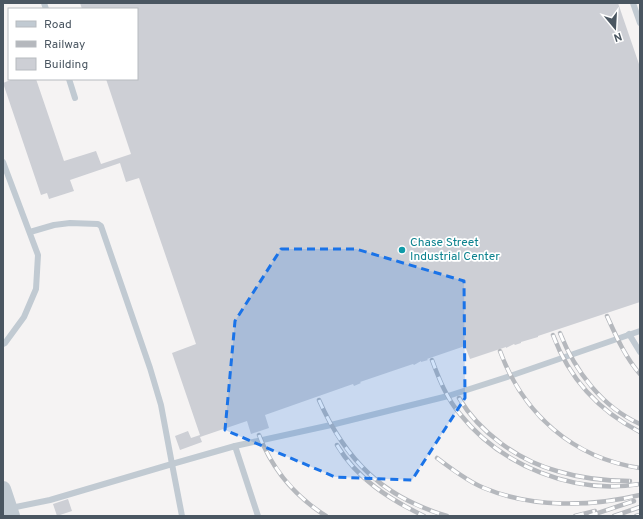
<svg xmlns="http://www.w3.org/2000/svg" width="643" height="519" font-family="Overpass,sans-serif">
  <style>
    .building { fill: #cdcfd5 }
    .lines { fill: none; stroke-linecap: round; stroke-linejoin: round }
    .service { stroke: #c1cad2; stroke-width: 6 }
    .tertiary { stroke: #c1cad2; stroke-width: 16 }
    .rail-casing { stroke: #b5b8bd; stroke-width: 4.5 }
    .rail { stroke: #fff; stroke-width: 3; stroke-dasharray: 9; stroke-linecap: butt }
    .marked { fill: #1a73e8; fill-opacity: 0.2; stroke: #1a73e8; stroke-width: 3; stroke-dasharray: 8 5; stroke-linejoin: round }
    .culture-dot { fill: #0f9aa8; stroke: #fff; stroke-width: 1.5 }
    .labels { text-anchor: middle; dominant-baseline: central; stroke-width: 3.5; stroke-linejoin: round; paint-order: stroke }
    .culture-label { font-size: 12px; fill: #0d838f; stroke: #fff; text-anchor: start }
  </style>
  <rect width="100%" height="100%" fill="#f5f3f3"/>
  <!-- building -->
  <g class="building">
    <path d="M80,3h538l22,64v235l-102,34v1l-17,5v1l-6,2 -1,-1 -8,4v-1l-36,12 -5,-13 -38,13 1,1 -7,2v-1l-7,4 -1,-1 -53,18 1,1 -7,3 -1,-2 -88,31 4,13 -18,6 -4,-13 -47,16 2,5 -22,8 -5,-14 13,-5 3,7 9,-3 -28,-82 24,-9 -57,-166 -13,4 -6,-19 -50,17 4,11 -25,8 -2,-6 -6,2 -38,-112 10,-4h23l28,82 32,-10 5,13 30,-10 -25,-75h31v-70h-55z"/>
    <path d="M68,499l4,12 -15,5 -4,-12z"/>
  </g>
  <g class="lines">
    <!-- service -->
    <g class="service">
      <path d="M44,3l2,6"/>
      <path d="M633,3l7,20"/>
      <path d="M69,79l6,19"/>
      <path d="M3,162l35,93 -2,34 -12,28 -19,26 -2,1"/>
      <path d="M30,232l24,-7 16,-2 28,1 3,2 49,142 11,37 11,59 63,-18 23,70"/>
      <path d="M629,334l11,18"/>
      <path d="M235,446l96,-21 117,-29 62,-20 130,-45"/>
      <path d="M11,508l39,-8 122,-36 10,52"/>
    </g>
    <!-- tertiary -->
    <path class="tertiary" d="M3,489l9,27"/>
    <!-- rail casing -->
    <g class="rail-casing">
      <g id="rail">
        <path d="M607,316c9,20 18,41 33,58"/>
        <path d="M560,333c15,38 42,74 80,91"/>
        <path d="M553,335c16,43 46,76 87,97"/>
        <path d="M500,351c23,63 73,107 140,117"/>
        <path d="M432,360c7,19 15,39 28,54 41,52 114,81 180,70"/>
        <path d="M459,398c20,34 60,63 98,73 23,7 49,10 73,10"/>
        <path d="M319,400c27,61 64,97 128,116"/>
        <path d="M259,435c13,34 37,62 67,81"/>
        <path d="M337,445c20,34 52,54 87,71"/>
        <path d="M437,458c15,11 30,23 47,30 48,20 106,19 156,7"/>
        <path d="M575,516l20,-5"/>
        <path d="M589,516l45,-15"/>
        <path d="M614,516l26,-9"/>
        <path d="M636,516l4,-1"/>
      </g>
    </g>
    <!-- rail -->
    <use href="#rail" class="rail"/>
  </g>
  <!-- marked area -->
  <path class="marked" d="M281,249h75l108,32 1,117 -53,82 -77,-3 -110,-47 10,-109z"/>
  <!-- markers -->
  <circle class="culture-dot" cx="402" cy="250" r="4"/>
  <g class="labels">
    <!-- culture labels -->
    <g class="culture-label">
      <text x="410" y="243">Chase Street<tspan x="410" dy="14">Industrial Center</tspan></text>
    </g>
  </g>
  <!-- border -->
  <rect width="643" height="519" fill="none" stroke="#4a5661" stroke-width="8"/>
  <!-- legend -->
  <rect x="8" y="8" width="130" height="72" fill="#ffffff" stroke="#b7bbc0"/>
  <rect x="16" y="21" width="20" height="6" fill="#c1cad2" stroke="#b7bbc0"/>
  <text x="44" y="28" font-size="12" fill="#4a5661">Road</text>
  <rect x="16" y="41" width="20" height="6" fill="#b5b8bd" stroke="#b7bbc0"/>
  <text x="44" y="48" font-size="12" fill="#4a5661">Railway</text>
  <rect x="16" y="58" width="20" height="12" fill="#cdcfd5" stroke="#b7bbc0"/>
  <text x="44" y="68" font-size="12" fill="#4a5661">Building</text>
  <!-- north arrow -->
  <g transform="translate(615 28) rotate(162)" stroke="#ffffff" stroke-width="3" paint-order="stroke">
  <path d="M0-3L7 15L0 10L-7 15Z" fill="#4a5661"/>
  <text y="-6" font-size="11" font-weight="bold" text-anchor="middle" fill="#4a5661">N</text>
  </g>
</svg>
